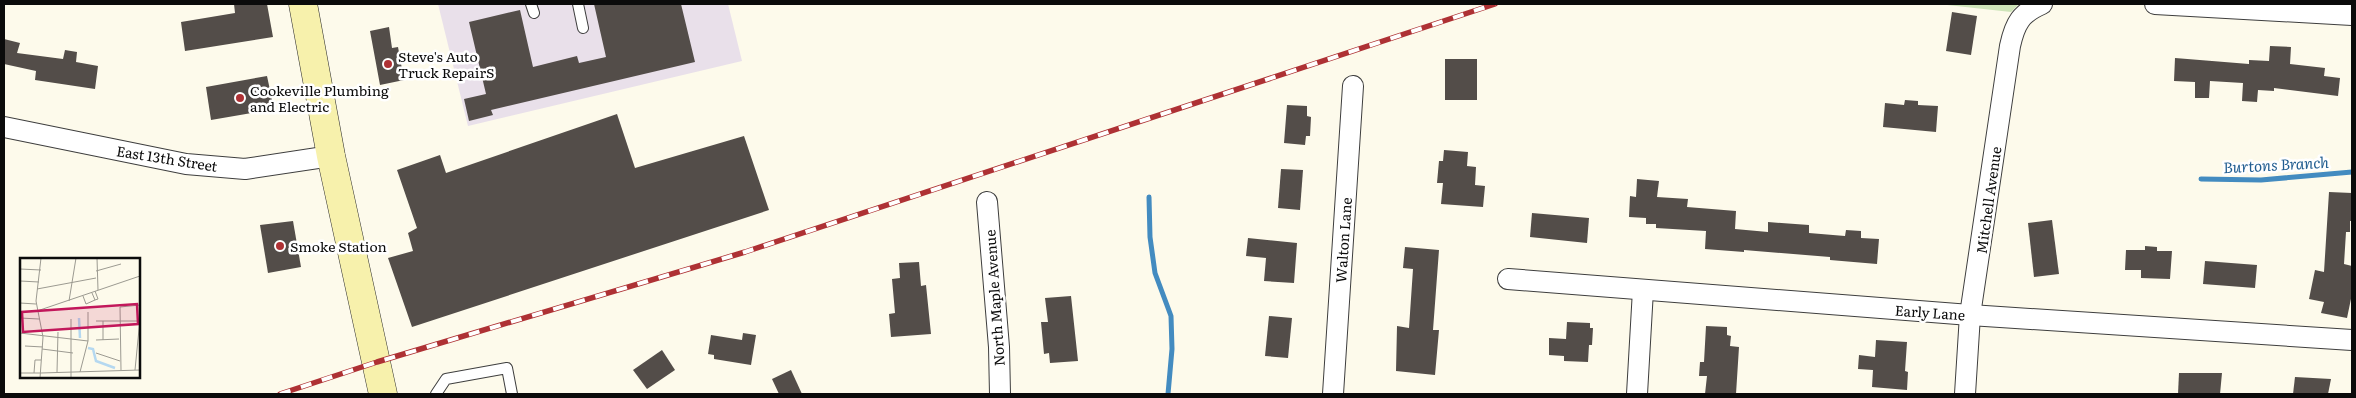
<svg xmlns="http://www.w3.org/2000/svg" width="2356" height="398" font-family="Literata,serif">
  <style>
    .industrial { fill: #e9e0ea }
    .green { fill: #cee4b9 }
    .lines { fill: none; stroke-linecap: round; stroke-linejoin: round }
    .stream { stroke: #438bc0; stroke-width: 5 }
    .building { fill: #534d49 }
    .service-casing { stroke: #3e3e3e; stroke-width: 12 }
    .minor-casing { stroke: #3e3e3e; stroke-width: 22 }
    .secondary-casing { stroke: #2d2d2d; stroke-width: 29 }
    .service { stroke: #fff; stroke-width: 10 }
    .minor { stroke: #fff; stroke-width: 20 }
    .secondary { stroke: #f7f1ac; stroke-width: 28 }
    .rail-casing { stroke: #ae3134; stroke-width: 5.5 }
    .rail { stroke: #fff; stroke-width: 4; stroke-dasharray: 11; stroke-linecap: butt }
    .poi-dot { fill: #ae3134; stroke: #fff; stroke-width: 2 }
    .labels { text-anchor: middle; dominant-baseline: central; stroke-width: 5; stroke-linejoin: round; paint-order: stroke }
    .poi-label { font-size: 14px; fill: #0b0b0b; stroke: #fff; text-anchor: start }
    .street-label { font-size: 14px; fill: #0b0b0b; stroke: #fff }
    .water-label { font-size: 15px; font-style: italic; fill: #215d90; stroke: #fff }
    .inset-river { fill: none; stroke: #b5d8f0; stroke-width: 2.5 }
    .inset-road { fill: none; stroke: #9c9a91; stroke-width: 1 }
    .view { fill: #c2185b; fill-opacity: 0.15; stroke: #c2185b; stroke-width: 2.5 }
    .inset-edge { fill: none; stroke: #0b0b0b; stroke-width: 2.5 }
  </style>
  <rect width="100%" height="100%" fill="#fdfaeb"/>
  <!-- industrial -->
  <path class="industrial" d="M438,4h290l14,57 -274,65z"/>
  <!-- green -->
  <path class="green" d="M1938,4h81l-8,8z"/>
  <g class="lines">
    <!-- stream -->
    <g class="stream">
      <path d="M2201,179l60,1 91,-8"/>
      <path d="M1149,197l1,40 5,36 16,43 1,33 -4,45"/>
    </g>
  </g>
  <!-- building -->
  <g class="building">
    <path d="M234,4h33l6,33 -88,14 -4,-29 54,-9z"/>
    <path d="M594,4h87l14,58 -204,48 2,5 -24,6 -5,-22 22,-5 -17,-72 51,-12 13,57 44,-11 2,7 27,-6z"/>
    <path d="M1952,12l25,4 -6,39 -25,-4z"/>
    <path d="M389,27l3,21 6,-1 6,33 -24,5 -10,-54z"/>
    <path d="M4,39l16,4 -3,10 46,6 2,-9 12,2 -1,10 22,4 -3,23 -60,-9 1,-9 -32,-7z"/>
    <path d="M2270,46l21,1 -1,17 35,4 -1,8 16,2 -2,18 -64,-8v3l-16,-1 -1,12 -15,-1 1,-18 -33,-2 -1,17h-14v-16l-21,-1 1,-23 74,6v-4l20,1z"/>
    <rect x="1445" y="59" width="32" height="41"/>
    <path d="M267,76l7,33 -63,11 -5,-33z"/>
    <path d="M1905,100l13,1v4l20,1 -2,26 -53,-5 2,-24 19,2z"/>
    <path d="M1287,105l20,1v10l4,1 -1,19h-4l-1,9 -21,-2z"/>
    <path d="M617,114l18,54 109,-32 25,74 -357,117 -24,-69 25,-7 -5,-18 9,-5 -20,-58 43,-15 6,18z"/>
    <path d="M1444,150l24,2 -1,14 9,1 -1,18 10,1 -2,21 -42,-3 2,-21h-6l2,-22h4z"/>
    <path d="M1281,169l22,1 -3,40 -22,-2z"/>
    <path d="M1637,179l22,2 -2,16 31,2 -1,8 49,4 -1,18 33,3v-10l41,3v8l36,3 1,-6 15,1v7l18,1 -2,25 -47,-4v-3l-86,-7v2l-39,-3 1,-18 -50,-3v-4h-10v-6l-17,-1 1,-21 6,1z"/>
    <path d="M2329,192l23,1v28h-2v11h-4l-2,32 8,2v28l-5,24 -26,-5 3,-11 -15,-3 6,-29 9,2z"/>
    <path d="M1532,213l57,5 -2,25 -57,-6z"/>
    <path d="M2052,220l7,54 -25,3 -6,-54z"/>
    <path d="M293,221l8,46 -33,6 -8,-48z"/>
    <path d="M1248,238l49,5 -3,40 -30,-2 2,-23 -20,-2z"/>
    <path d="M2145,246l12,1v4h15l-2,28 -29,-1v-8h-16l1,-20h19z"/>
    <path d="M1405,247l34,3 -6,80h6l-4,45 -39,-4 1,-45 12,2 4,-59 -10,-1z"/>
    <path d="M2205,261l52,4 -2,23 -52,-4z"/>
    <path d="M919,262l2,24 5,-1 5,49 -40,3 -2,-23 6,-1 -3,-34 8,-1 -1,-15z"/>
    <path d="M1071,296l7,65 -28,2 -1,-10 -5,1 -3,-32h7l-3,-24z"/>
    <path d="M1269,316l23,2 -4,40 -23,-2z"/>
    <path d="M1567,322l23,1v5h3l-1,17h-3l-1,17 -24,-1v-5l-15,-1v-17l17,1z"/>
    <path d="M1706,326l21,1v8l4,1 -1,10 9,1 -3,47h-31l2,-18h-8l1,-14h4z"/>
    <path d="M743,333l13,2 -5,30 -37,-6v-4l-6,-1 3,-19 31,5z"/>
    <path d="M1876,340l31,2 -2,29 3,1 -1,18 -35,-3 1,-17 -15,-1 1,-14 16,2z"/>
    <path d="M662,350l13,20 -28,19 -14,-19z"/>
    <path d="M791,370l11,24h-23l-7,-15z"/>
    <path d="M2179,373h43l-2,21h-42z"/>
    <path d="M2295,377l36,2 -3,15h-35z"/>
  </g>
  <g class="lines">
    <!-- service casing -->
    <g class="service-casing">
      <g id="service">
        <path d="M531,4l3,9"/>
        <path d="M578,4l5,24"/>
        <path d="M436,394l10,-15 61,-11 5,26"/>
      </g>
    </g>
    <!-- minor casing -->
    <g class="minor-casing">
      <g id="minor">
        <path d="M2155,4l197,11"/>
        <path d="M4,127l182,37 59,5 86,-13"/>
        <path d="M987,202l12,145 1,47"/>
        <path d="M1508,279l462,36 382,25"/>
        <path d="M1333,394l20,-308"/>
        <path d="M1637,394l6,-104"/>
        <path d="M1965,394l5,-79 40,-269c5,-23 11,-33 32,-42"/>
      </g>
    </g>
    <!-- secondary casing -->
    <g class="secondary-casing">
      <path id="secondary" d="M303,4l28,152 52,238"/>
    </g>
    <!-- service -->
    <use href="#service" class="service"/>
    <!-- minor -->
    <use href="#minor" class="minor"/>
    <!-- secondary -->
    <use href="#secondary" class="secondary"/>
    <!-- rail casing -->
    <g class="rail-casing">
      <path id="rail" d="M280,394l97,-32 368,-110 750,-248"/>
    </g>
    <!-- rail -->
    <use href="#rail" class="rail"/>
  </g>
  <!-- markers -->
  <g class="poi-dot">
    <circle cx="388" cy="64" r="5"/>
    <circle cx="240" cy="98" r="5"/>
    <circle cx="280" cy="246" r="5"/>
  </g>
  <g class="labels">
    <!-- poi labels -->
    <g class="poi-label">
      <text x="398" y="56">Steve's Auto<tspan x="398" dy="16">Truck RepairS</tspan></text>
      <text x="250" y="90">Cookeville Plumbing<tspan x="250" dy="16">and Electric</tspan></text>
      <text x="290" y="246">Smoke Station</text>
    </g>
    <!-- street labels -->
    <g class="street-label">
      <text transform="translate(167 158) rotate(9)">East 13th Street</text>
      <text transform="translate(1988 200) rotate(-82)">Mitchell Avenue</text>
      <text transform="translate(1343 240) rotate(-86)">Walton Lane</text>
      <text transform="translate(994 298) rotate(-94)">North Maple Avenue</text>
      <text transform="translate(1930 312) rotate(4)">Early Lane</text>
    </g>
    <!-- water labels -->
    <g class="water-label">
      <text transform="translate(2276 164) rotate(-3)">Burtons Branch</text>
    </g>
  </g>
  <!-- overview -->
  <g transform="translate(20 258)">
    <rect width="120" height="120" fill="#fdfaeb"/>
    <path class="inset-river" d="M59,60l1,20M68,90l5,1 3,12 19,7"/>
    <path class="inset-road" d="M77,0l1,32M0,11l21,1M76,13l25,-7M0,23l19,1M17,31l59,-11M72,35l3,7 3,-1 -3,-8M63,38l3,8 9,-4M49,43l7,-43M0,45l16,1M17,53l103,-35M0,60l19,1M51,61v59M76,63h44M83,63v19M0,75l68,8M76,82l23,-1M5,88l18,1M22,91l31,4M76,95l24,8M101,112l-1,-63 20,-2M115,112l5,-51M37,114l1,-40M60,114l8,-31v-29M0,115h21M14,115l1,-13h6M21,115l99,-3M20,120l3,-41 -7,-36 5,-43"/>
    <path class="view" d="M117,46l1,20 -115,8 -1,-20z"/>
    <rect width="120" height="120" class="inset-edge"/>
  </g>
  <!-- border -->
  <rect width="2356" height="398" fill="none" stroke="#0b0b0b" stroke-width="10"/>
</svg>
